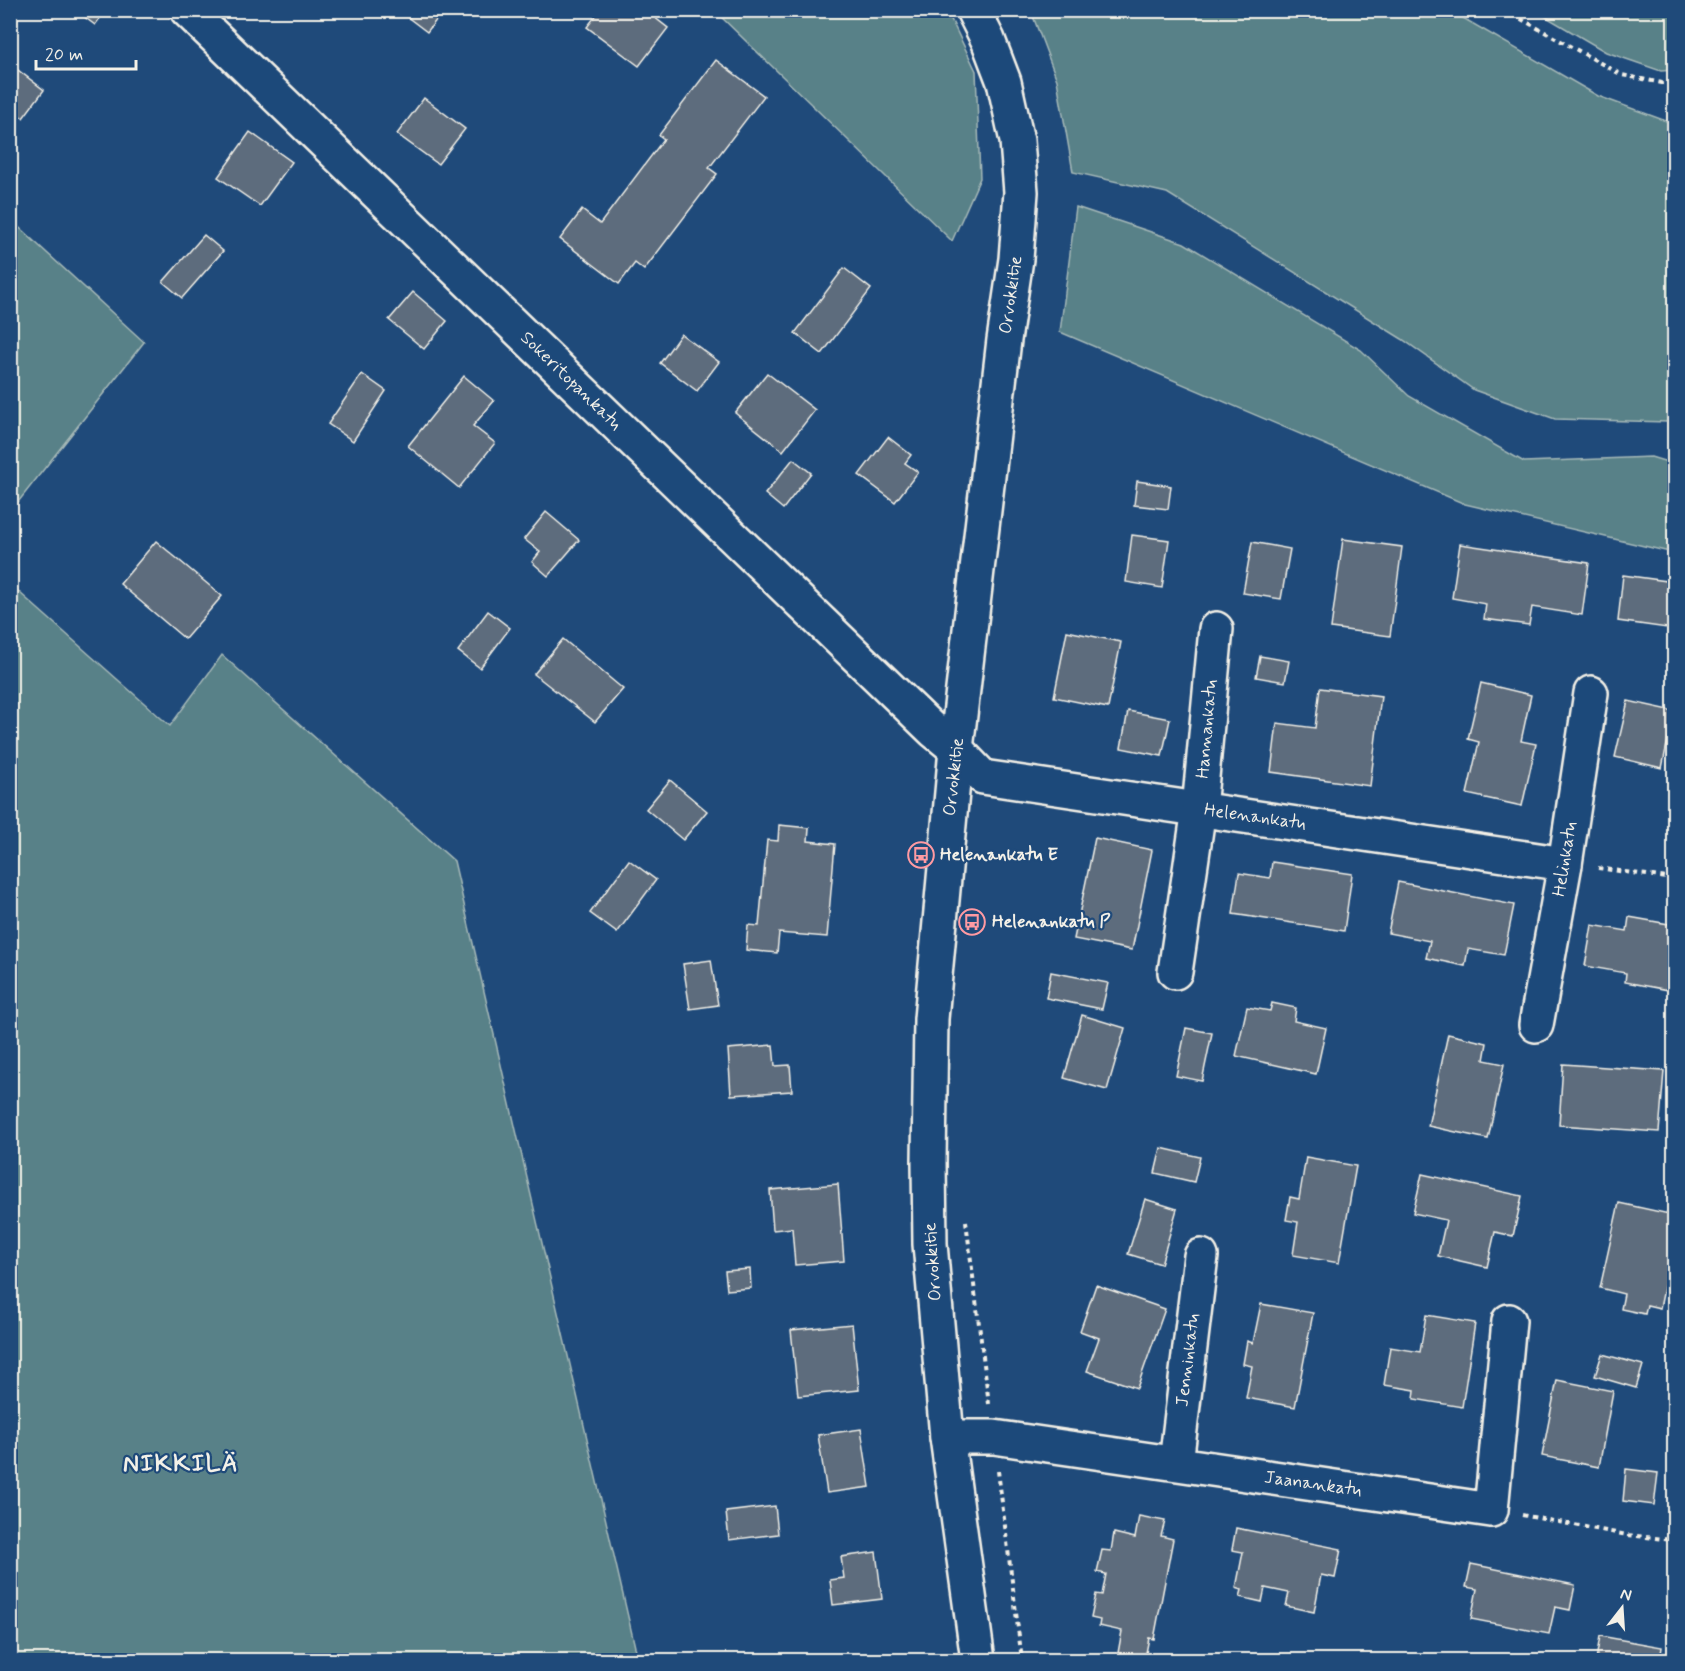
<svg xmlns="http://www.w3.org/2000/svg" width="1685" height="1671" font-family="Mynerve,sans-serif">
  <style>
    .green { fill: #598188; stroke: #a6b9b8; stroke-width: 1.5 }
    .building { fill: #5d6c7d; stroke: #f4f1e8; stroke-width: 1.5 }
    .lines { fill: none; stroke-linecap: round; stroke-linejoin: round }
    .minor-casing { stroke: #f4f1e8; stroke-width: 38 }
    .tertiary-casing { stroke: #f4f1e8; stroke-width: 38 }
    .path { stroke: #f4f1e8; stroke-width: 4; stroke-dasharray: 4.5 4.5; stroke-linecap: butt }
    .minor { stroke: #1f4a7a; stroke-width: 33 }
    .tertiary { stroke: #1f4a7a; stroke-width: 33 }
    .labels { text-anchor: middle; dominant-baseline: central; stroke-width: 4.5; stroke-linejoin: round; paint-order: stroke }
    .street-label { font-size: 18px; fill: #f4f1e8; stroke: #1f4a7a }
    .poi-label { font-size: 18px; font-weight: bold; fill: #f4f1e8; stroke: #1f4a7a; text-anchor: start }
    .district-label { font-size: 24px; font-weight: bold; letter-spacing: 1.5px; fill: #f4f1e8; stroke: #1f4a7a }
  </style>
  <rect width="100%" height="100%" fill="#1f4a7a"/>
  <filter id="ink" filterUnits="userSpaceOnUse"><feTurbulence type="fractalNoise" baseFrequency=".0167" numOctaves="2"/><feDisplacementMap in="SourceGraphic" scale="12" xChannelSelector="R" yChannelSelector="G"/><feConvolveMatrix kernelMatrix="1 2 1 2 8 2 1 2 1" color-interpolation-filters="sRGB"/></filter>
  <g filter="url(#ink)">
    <!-- green -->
    <g class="green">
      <path d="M715,11h232l29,60 4,107 -28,63z"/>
      <path d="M1031,11h420l147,85 68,25 8,-1v305l-6,-3 -113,-3 -81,-29 -72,-51 -235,-146 -94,-21 -16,-92z"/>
      <path d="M1536,11h138v59l-13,1 -55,-19z"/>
      <path d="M1076,207l108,36 177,107 48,46 115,66 127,-5 23,7v89l-209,-49 -405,-172z"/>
      <path d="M11,220l133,122 -133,169h-1z"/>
      <path d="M11,585l159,141 52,-71 232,206 184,799h-627z"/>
    </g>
    <!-- building -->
    <g class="building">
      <path d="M75,10h31l-11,15z"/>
      <path d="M398,10h46l-17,22z"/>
      <path d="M594,10h51l23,18 -29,38 -52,-39 11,-14z"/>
      <path d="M716,60l48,36 -55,72 8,6 -73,96 -9,-7 -16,21 -59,-45 22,-29 18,14 64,-85 -5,-4z"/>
      <path d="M10,64l34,26 -21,28 -13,-10z"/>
      <path d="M424,98l41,31 -27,35 -41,-30z"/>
      <path d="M250,132l42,30 -32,44 -42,-29z"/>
      <path d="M204,235l19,16 -41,47 -19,-16z"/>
      <path d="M844,268l27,21 -49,65 -27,-21z"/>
      <path d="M413,292l34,29 -23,28 -35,-29z"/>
      <path d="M681,334l38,28 -22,29 -37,-28z"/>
      <path d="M767,373l48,37 -32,41 -48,-38z"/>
      <path d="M362,374l24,17 -33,50 -25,-17z"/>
      <path d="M464,376l30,25 -21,25 22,17 -36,45 -51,-42z"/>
      <path d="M888,437l23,18 -6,8 13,9 -23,30 -36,-27z"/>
      <path d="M793,459l18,14 -28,36 -18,-15z"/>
      <path d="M1137,481l34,5 -3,23 -34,-4z"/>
      <path d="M546,512l33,28 -31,36 -16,-14 8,-10 -16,-13z"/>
      <path d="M1132,535l37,5 -7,48 -36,-6z"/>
      <path d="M1343,539l59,8 -12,89 -59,-8z"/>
      <path d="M156,541l66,55 -37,43 -65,-55z"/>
      <path d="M1252,542l38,7 -9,50 -38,-6z"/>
      <path d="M1460,544l129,19 -7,52 -50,-8 -3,18 -45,-6 2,-15 -34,-6z"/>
      <path d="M1623,575l51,7v47l-56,-8z"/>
      <path d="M488,611l22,17 -30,40 -22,-17z"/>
      <path d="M1067,631l54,11 -13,66 -54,-11z"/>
      <path d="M563,639l60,50 -28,33 -61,-48z"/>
      <path d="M1260,656l29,5 -4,21 -29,-5z"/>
      <path d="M1481,683l50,12 -10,46 15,3 -14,62 -55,-12 12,-52 -11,-3z"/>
      <path d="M1320,688l61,8 -11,90 -99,-14 6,-49 38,5z"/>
      <path d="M1628,701l46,10 -12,57 -47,-11z"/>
      <path d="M1128,711l42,8 -8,37 -41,-8z"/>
      <path d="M670,780l37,31 -24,29 -37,-31z"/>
      <path d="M779,825l30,3 -1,13 27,3 -8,93 -48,-4 -2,20 -31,-3 2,-25 11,1 8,-86 11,1z"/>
      <path d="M1095,838l57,12 -20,100 -58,-11z"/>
      <path d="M629,860l27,20 -39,53 -27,-20z"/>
      <path d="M1272,862l80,12 -8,57 -111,-17 6,-41 31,5z"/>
      <path d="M1398,882l116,23 -10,50 -36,-6 -3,17 -39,-8 4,-17 -42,-8z"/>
      <path d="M1629,917l45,8v66l-49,-9 1,-9 -41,-7 7,-41 35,6z"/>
      <path d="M711,960l7,45 -28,4 -7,-45z"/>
      <path d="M1051,972l57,11 -6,26 -56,-11z"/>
      <path d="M1272,1003l24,5 -2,13 32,7 -10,46 -80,-18 11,-49 23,4z"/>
      <path d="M1082,1015l43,13 -18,62 -43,-12z"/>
      <path d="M1186,1028l26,5 -10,48 -26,-5z"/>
      <path d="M1448,1034l39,9 -3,17 20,4 -16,75 -60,-13z"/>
      <path d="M773,1045l2,21 15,-1 2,26 -61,4 -3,-46z"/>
      <path d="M1563,1064l101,7 -5,61 -100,-7z"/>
      <path d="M1161,1148l39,9 -6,25 -39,-9z"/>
      <path d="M1306,1157l50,9 -17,97 -46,-8 5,-33 -12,-2 4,-23 9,2z"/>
      <path d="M1422,1174l100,22 -9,40 -18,-4 -8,35 -49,-11 8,-36 -33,-7z"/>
      <path d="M838,1184l6,77 -49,4 -3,-37 -19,2 -3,-40z"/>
      <path d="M1145,1199l32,10 -16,55 -33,-10z"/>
      <path d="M1619,1203l55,12v25l-14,68 -13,-3 -2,9 -24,-5 3,-15 -24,-6z"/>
      <path d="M750,1269l1,19 -24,2 -2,-19z"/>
      <path d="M1096,1285l69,24 -28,79 -50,-17 12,-33 -19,-7z"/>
      <path d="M1261,1304l52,9 -18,94 -49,-9 6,-32 -9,-2 4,-23 6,2z"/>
      <path d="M1426,1315l49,8 -13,84 -48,-8 1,-9 -31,-5 6,-38 30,5z"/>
      <path d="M852,1324l7,66 -61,6 -7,-66z"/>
      <path d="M1602,1354l41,11 -7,23 -41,-12z"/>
      <path d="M1557,1380l56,11 -14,76 -57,-11z"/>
      <path d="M861,1429l9,58 -43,6 -9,-58z"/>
      <path d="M1626,1469l32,4 -4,32 -31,-4z"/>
      <path d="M775,1506l3,28 -49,6 -3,-28z"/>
      <path d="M1139,1516l26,5 -4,15 12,3 -19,100 -5,-1 -4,20 -27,-5 4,-22 -23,-5 1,-6 -9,-2 5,-24 6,1 4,-21 -9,-2 5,-22 9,1 3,-18 21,5z"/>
      <path d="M1236,1528l105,21 -6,29 -14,-3 -7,37 -28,-6 3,-13 -24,-5 -3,14 -22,-5 2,-7 -6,-2 7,-36 -11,-2z"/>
      <path d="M876,1552l6,47 -49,6 -3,-25 14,-2 -3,-21z"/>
      <path d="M1471,1564l104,21 -5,25 -15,-3 -6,27 -78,-15 6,-30 -11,-2z"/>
      <path d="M1600,1636l62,11 -2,13h-64z"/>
    </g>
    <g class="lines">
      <!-- minor casing -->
      <g class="minor-casing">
        <g id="minor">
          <path d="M187,10l747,721 22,18 27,28 582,87"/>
          <path d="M1175,972l24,-163 17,-180"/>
          <path d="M1536,1025l29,-161 26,-171"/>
          <path d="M947,1437h47l497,73 18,-189"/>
          <path d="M1176,1463l25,-207"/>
        </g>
      </g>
      <!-- tertiary casing -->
      <g class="tertiary-casing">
        <path id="tertiary" d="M973,10l15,30 16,42 13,59 4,51 -5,67 -12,81 -48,409 -25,270 -2,143 1,82 17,193 31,223"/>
      </g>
      <!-- path -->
      <g class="path">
        <path d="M1505,10l117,65 40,8 12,-1"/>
        <path d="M1598,868l76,11"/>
        <path d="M966,1221l23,183"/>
        <path d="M998,1471l24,189"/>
        <path d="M1522,1515l105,20 47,5"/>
      </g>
      <!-- minor -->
      <use href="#minor" class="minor"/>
      <!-- tertiary -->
      <use href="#tertiary" class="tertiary"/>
    </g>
  </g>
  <!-- icons -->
  <defs>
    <g id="bus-ring" transform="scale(1.35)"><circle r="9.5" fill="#1f4a7a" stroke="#ff9aa2" stroke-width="1.5"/><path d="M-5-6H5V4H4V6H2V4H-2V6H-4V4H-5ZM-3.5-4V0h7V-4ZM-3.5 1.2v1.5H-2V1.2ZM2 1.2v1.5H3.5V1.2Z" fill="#ff9aa2"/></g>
  </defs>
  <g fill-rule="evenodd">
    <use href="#bus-ring" x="921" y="855"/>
    <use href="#bus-ring" x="972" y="922"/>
  </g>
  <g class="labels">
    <!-- street labels -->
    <g class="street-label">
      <text transform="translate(1011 295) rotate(-82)">Orvokkitie</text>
      <text transform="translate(571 381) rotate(44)">Sokeritopankatu</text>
      <text transform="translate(1207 729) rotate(-85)">Hannankatu</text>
      <text transform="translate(954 777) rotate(-84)">Orvokkitie</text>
      <text transform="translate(1255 817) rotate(8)">Helenankatu</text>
      <text transform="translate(1565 859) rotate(-81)">Helinkatu</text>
      <text transform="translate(933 1262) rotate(-94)">Orvokkitie</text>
      <text transform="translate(1188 1360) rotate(-83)">Jenninkatu</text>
      <text transform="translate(1313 1484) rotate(8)">Jaanankatu</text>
    </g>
    <!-- poi labels -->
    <g class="poi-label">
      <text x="940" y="855">Helenankatu E</text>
      <text x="992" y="922">Helenankatu P</text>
    </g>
    <!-- district labels -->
    <g class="district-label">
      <text x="181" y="1464">NIKKILÄ</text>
    </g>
  </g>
  <!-- margin -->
  <rect width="1685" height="1671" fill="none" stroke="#1f4a7a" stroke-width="36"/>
  <rect x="18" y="18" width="1649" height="1635" fill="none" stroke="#f4f1e8" stroke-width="2" filter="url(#ink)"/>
  <!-- north arrow -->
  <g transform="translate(1622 1608) rotate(17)" stroke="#1f4a7a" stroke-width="4.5" paint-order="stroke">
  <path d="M0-4.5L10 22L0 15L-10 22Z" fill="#f4f1e8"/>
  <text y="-9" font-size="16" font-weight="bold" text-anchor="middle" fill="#f4f1e8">N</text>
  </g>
  <!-- scale -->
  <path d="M36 60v9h100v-9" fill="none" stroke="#f4f1e8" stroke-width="3"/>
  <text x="45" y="60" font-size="18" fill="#f4f1e8" stroke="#1f4a7a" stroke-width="4.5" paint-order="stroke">20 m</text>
</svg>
